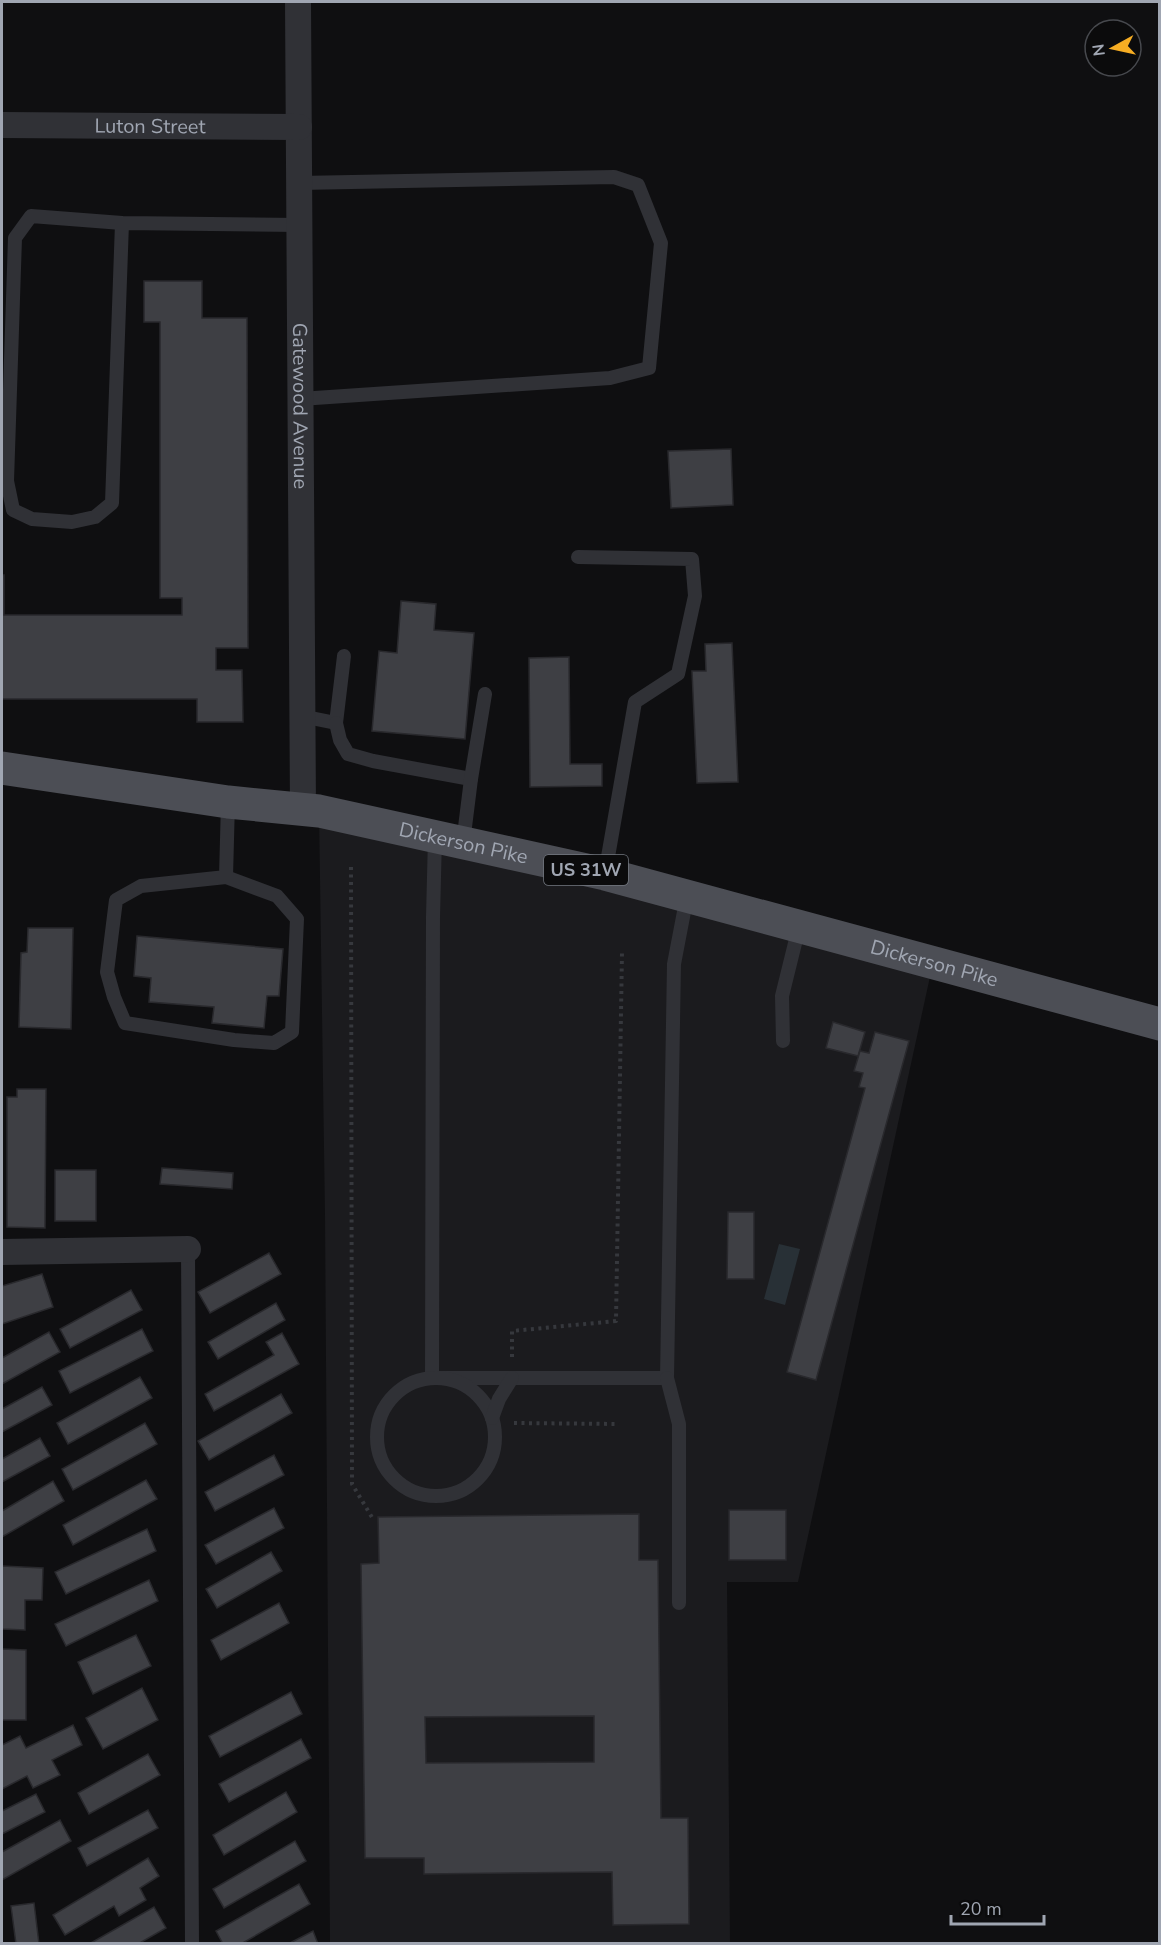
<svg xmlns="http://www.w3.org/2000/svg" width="1161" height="1945" font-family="'Nunito Sans',sans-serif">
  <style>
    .built { fill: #1b1b1e }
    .water { fill: #283036 }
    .building { fill: #3e3f44; stroke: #29292d; stroke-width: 1.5; fill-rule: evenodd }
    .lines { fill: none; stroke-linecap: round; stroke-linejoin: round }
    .path { stroke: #36383d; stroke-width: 4; stroke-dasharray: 3 4.5; stroke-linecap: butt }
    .lane { stroke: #303136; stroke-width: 14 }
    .street { stroke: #303136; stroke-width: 26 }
    .primary { stroke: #4c4e55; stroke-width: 33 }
    .labels { text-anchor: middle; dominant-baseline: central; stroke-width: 4.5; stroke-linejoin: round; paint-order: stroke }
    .shield { fill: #0b0b0c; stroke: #737880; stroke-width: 1.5 }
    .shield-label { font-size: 18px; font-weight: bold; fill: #a0a6b2 }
    .street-label { font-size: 20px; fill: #a0a6b2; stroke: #0b0b0c }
  </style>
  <rect width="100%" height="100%" fill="#0f0f11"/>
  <!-- built -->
  <path class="built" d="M319,811l614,152 -135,619h-71l3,361h-400l-5,-728z"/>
  <!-- water -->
  <path class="water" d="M779,1244l21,5 -15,56 -21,-6z"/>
  <!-- building -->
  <g class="building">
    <path d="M144,281h58v37h45l1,330h-32v22h26l1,52h-46v-23h-195v-124h2v40h178v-17h-22v-276h-16z"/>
    <path d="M731,449l2,56 -62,3 -3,-57z"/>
    <path d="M401,601l35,3 -2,26 40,3 -9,106 -93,-8 7,-80 18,2z"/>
    <path d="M732,643l6,139 -41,1 -5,-112h14l-1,-27z"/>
    <path d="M569,657l1,107h32v22l-72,1 -1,-129z"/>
    <path d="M28,928h45l-2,101 -52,-2 2,-74 6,-1z"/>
    <path d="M137,936l146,13 -4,47h-12l-3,32 -52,-5 2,-16 -65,-5 2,-24 -17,-2z"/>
    <path d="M833,1022l32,10 -7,24 -32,-8z"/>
    <path d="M875,1032l34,9 -93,339 -29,-8 78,-284 -6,-1 4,-14 -9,-2 6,-20 9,2z"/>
    <path d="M17,1089h29l-1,139 -38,-1v-130h10z"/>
    <path d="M162,1168l71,5 -1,16 -72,-5z"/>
    <rect x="55" y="1170" width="41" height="51"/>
    <path d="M728,1212h26v67h-27z"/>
    <path d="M269,1253l12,21 -71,39 -12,-21z"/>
    <path d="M42,1274l11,33 -51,17v-38z"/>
    <path d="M131,1290l11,20 -72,38 -10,-19z"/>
    <path d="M276,1303l9,17 -67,39 -10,-17z"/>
    <path d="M142,1329l11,22 -83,42 -11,-22z"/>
    <path d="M49,1332l11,20 -58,32v-26z"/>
    <path d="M282,1333l17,31 -85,47 -9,-17 69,-39 -8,-13z"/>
    <path d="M140,1377l12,21 -84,46 -11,-21z"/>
    <path d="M42,1387l10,18 -50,27v-23z"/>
    <path d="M281,1394l11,19 -83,47 -11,-19z"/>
    <path d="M145,1423l12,21 -84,46 -11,-21z"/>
    <path d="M40,1438l10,18 -48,26v-23z"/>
    <path d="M274,1455l10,20 -69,36 -10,-19z"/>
    <path d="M146,1480l11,19 -84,46 -10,-20z"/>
    <path d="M53,1481l11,20 -62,36v-26z"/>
    <path d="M274,1508l10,20 -68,36 -11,-19z"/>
    <rect x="729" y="1510" width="57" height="50"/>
    <path d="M639,1514v46h19l3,258h27l1,106 -76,1 -1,-53 -188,2v-16h-59l-4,-294 18,-1 -1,-46zM594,1716v46l-168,1 -1,-46z"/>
    <path d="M147,1529l9,22 -90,43 -11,-22z"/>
    <path d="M271,1552l11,19 -65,37 -11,-19z"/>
    <path d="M2,1566l41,2 -1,32h-17v30l-23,-1z"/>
    <path d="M149,1580l9,21 -92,45 -11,-22z"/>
    <path d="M279,1603l10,20 -68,37 -10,-20z"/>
    <path d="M136,1635l15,31 -58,28 -15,-32z"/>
    <path d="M2,1649l24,1v70h-24z"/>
    <path d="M142,1688l16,32 -55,29 -17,-31z"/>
    <path d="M291,1692l11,22 -82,43 -11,-21z"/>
    <path d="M73,1725l9,20 -30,15 8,15 -27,13 -6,-12 -25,13v-44l18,-9 6,12z"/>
    <path d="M301,1739l10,19 -82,44 -10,-18z"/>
    <path d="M148,1754l12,21 -71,39 -11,-21z"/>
    <path d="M286,1792l11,20 -73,43 -11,-20z"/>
    <path d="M36,1794l9,18 -43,22v-23z"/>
    <path d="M148,1810l10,18 -71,38 -9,-18z"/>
    <path d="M60,1820l11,21 -69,39v-28z"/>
    <path d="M295,1841l11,20 -82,47 -11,-19z"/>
    <path d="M148,1858l11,18 -19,12 6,12 -27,16 -5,-10 -49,29 -12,-20z"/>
    <path d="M299,1884l11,20 -69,40h-18l-7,-13z"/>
    <path d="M34,1903l5,41h-23l-5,-38z"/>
    <path d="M154,1907l12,21 -28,16h-49z"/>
    <path d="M313,1931l5,13h-30z"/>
  </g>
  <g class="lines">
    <!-- path -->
    <g class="path">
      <path d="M351,867l1,617 21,35"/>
      <path d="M512,1357v-26l104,-10 6,-369"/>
      <path d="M514,1423l105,1"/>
    </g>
    <!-- lane -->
    <g class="lane">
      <path d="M299,183l315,-6 24,8 23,58 -12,125 -39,10 -310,21"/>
      <path d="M122,223l-91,-7 -16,22 -8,243 6,29 19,9 40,3 23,-5 17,-14 10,-280 177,2"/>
      <path d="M578,557l114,2 3,37 -17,78 -43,28 -30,172"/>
      <path d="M301,716l35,7 8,-67"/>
      <path d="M336,723l4,17 8,14 25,7 98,18"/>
      <path d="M435,837l-2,80 -1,461h235l7,-414 13,-68"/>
      <path d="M463,843l8,-64 14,-85"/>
      <path d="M226,877l-85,9 -25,14 -9,72 7,25 11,26 109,17 40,3 18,-11 5,-113 -20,-23 -51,-19 2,-75"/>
      <path d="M783,1041l-1,-45 17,-69"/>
      <path d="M188,1249l4,695"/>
      <circle cx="436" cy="1437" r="59"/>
      <path d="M667,1378l12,46v179"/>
      <path d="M492,1418l7,-19 13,-21"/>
    </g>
    <!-- street -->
    <g class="street">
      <path id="s1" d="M298,2l5,808"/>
      <path id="s2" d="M2,125l297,2"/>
      <path d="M2,1252l186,-3"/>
    </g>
    <!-- primary -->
    <path class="primary" id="s3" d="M2,768l226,34 91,9 286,63 555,150"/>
  </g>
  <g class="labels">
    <!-- shield labels -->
    <rect class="shield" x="544" y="855" width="84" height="30" rx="4.5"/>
    <g class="shield-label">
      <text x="586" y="870">US 31W</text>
    </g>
    <!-- street labels -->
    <g class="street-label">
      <text stroke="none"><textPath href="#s2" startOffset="148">Luton Street</textPath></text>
      <text stroke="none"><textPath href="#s1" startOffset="404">Gatewood Avenue</textPath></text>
      <text stroke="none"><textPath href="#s3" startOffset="468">Dickerson Pike</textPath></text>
      <text stroke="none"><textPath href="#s3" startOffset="954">Dickerson Pike</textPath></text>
    </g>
  </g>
  <!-- border -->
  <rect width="1161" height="1945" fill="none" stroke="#a0a6b2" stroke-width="6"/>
  <!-- north arrow -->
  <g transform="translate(1113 48) rotate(262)"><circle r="28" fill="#0b0b0c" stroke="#47494e" stroke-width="1.5"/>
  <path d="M0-4.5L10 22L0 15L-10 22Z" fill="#f6ad23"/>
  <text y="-9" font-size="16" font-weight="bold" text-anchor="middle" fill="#a0a6b2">N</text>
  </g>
  <!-- scale -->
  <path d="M951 1915v9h93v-9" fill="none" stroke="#a0a6b2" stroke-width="3"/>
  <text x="960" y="1915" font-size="18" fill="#a0a6b2" stroke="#0b0b0c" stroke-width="4.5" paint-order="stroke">20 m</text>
</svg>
